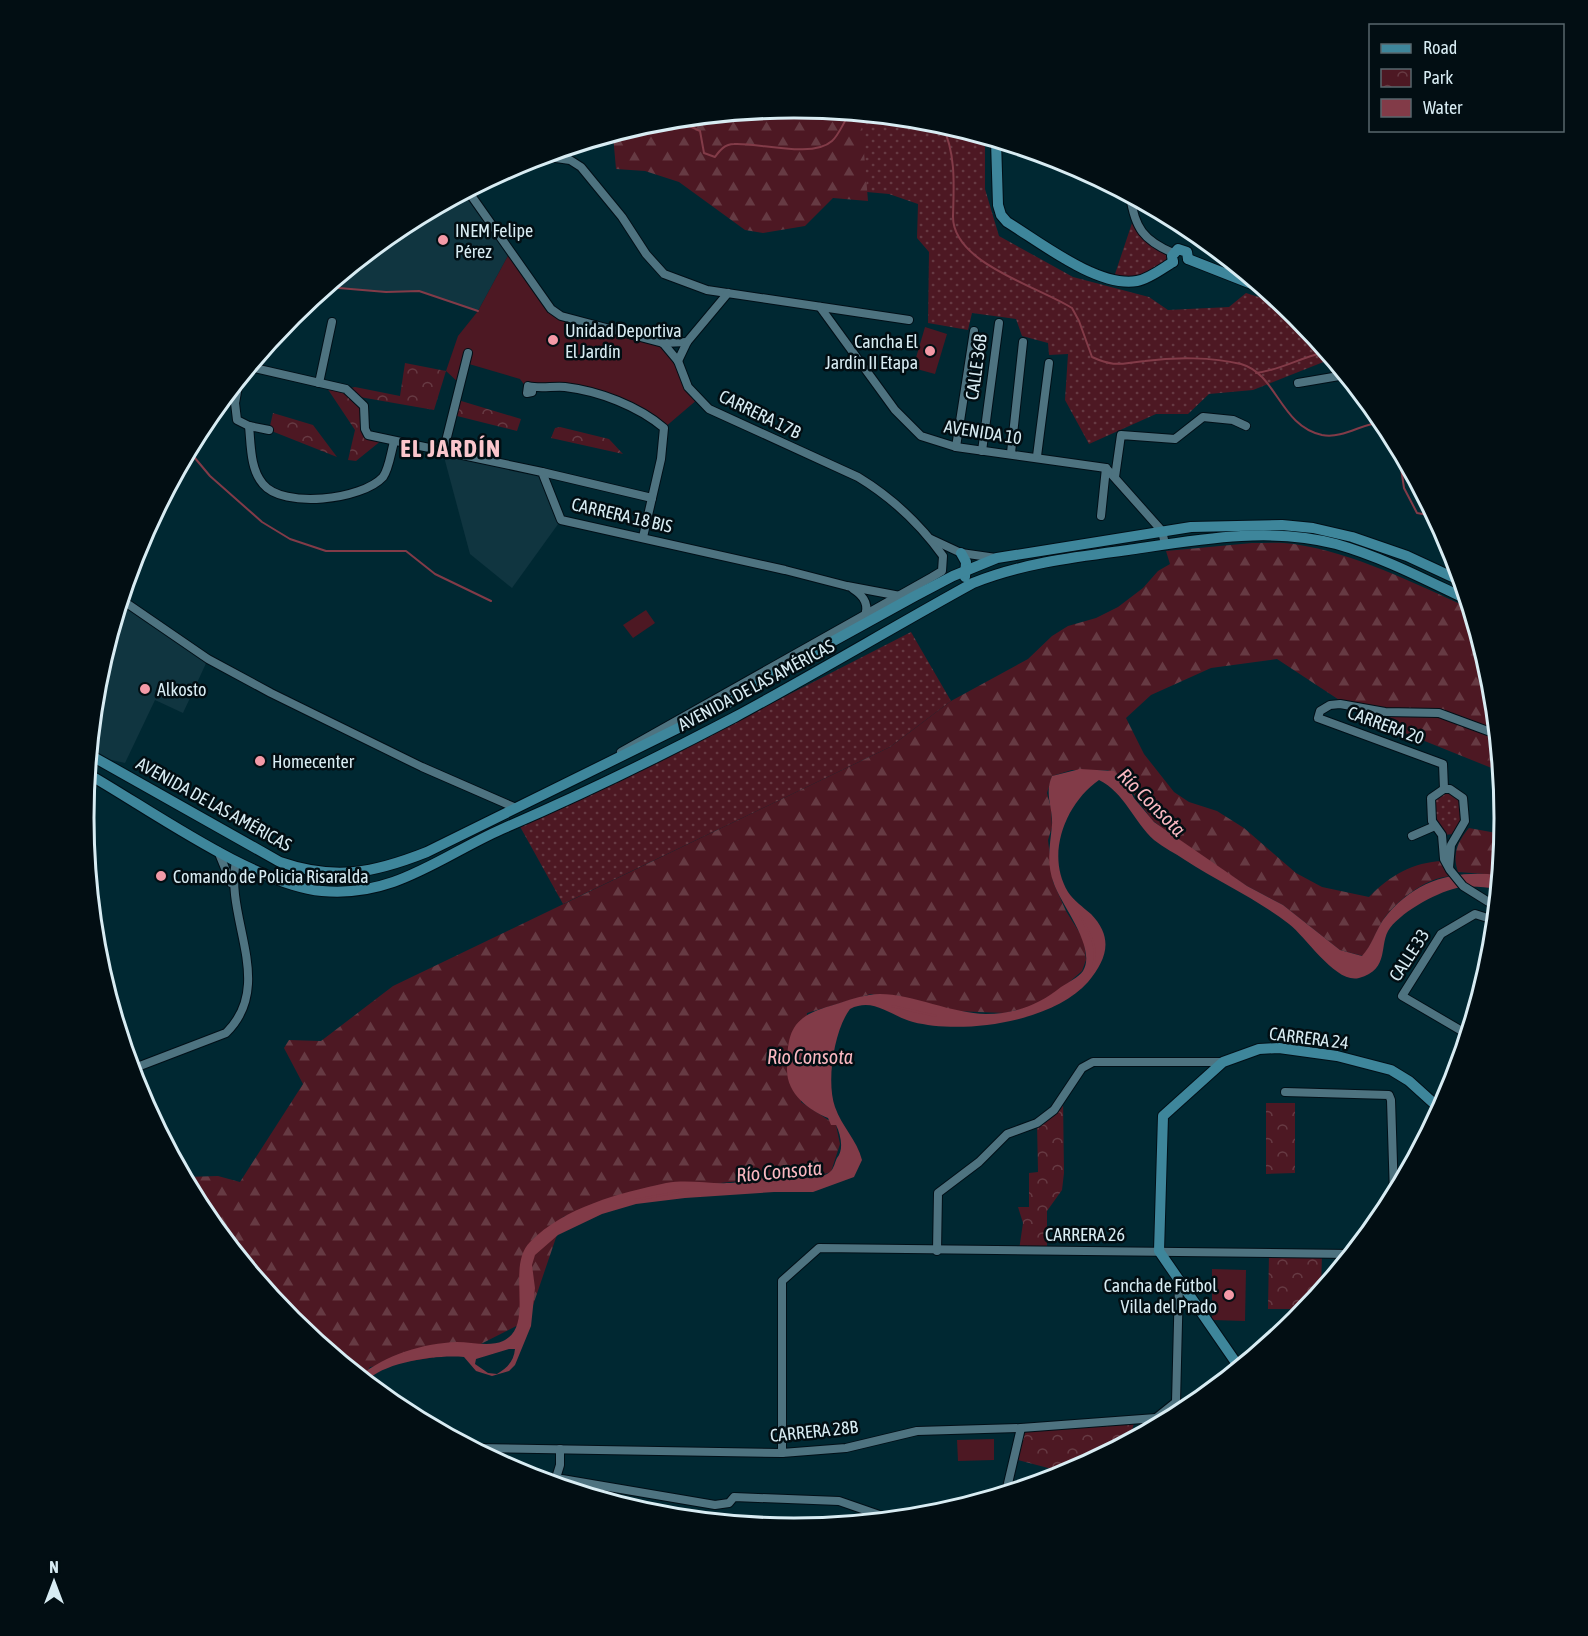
<svg xmlns="http://www.w3.org/2000/svg" width="1588" height="1636" font-family="'Asap Condensed',sans-serif">
  <style>
    .built { fill: #103540 }
    .grass { fill: url(#grass-dots) }
    .forest { fill: url(#forest-firs) }
    .park { fill: url(#park-crowns) }
    .pitch { fill: #4d1823 }
    .water { fill: #823b48; fill-rule: evenodd }
    .lines { fill: none; stroke-linecap: round; stroke-linejoin: round }
    .stream { stroke: #823b48; stroke-width: 2 }
    .minor-casing { stroke: #000f17; stroke-width: 10 }
    .major-casing { stroke: #000f17; stroke-width: 12 }
    .minor { stroke: #4e7380; stroke-width: 8 }
    .major { stroke: #3e869b; stroke-width: 10 }
    .poi-dot { fill: #f39aa7; stroke: #020e13; stroke-width: 2 }
    .labels { text-anchor: middle; dominant-baseline: central; stroke-width: 5; stroke-linejoin: round; paint-order: stroke }
    .poi-label { font-size: 18px; fill: #d8ecf3; stroke: #020e13; text-anchor: start }
    .street-label { font-size: 18px; fill: #d8ecf3; stroke: #020e13 }
    .water-label { font-size: 20px; font-style: italic; fill: #fab8c1; stroke: #020e13 }
    .district-label { font-size: 24px; font-weight: bold; letter-spacing: 1.5px; fill: #fac6cc; stroke: #020e13 }
    .rim { fill: none; stroke: #d8ecf3; stroke-width: 3 }
  </style>
  <defs>
    <pattern id="grass-dots" width="8" height="8" patternUnits="userSpaceOnUse" patternTransform="scale(1.5)"><rect width="8" height="8" fill="#4d1823"/><path d="M2 2h.1M6 6h.1" fill="none" stroke="#663a43" stroke-width="1.8" stroke-linecap="round"/></pattern>
    <pattern id="forest-firs" width="22" height="20" patternUnits="userSpaceOnUse" patternTransform="scale(1.5)"><rect width="22" height="20" fill="#4d1823"/><path d="M5 1l3.5 6h-7zM16 11l3.5 6h-7z" fill="#663a43"/></pattern>
    <pattern id="park-crowns" width="20" height="18" patternUnits="userSpaceOnUse" patternTransform="scale(1.5)"><rect width="20" height="18" fill="#4d1823"/><path d="M2 6a3 3 0 1 1 6 0M12 15a3 3 0 1 1 6 0" fill="none" stroke="#663a43"/></pattern>
  </defs>
  <rect width="100%" height="100%" fill="#002832"/>
  <!-- built -->
  <g class="built">
    <path d="M468,191l42,61 -32,59 -59,-20 -33,1 -59,-5 73,-60z"/>
    <path d="M443,453l99,19 19,48 -49,68 -42,-34z"/>
    <path d="M122,600l86,59 -25,54 -28,-13 -30,63 -35,-8 8,-76z"/>
  </g>
  <!-- grass -->
  <g class="grass">
    <path d="M857,114l76,8 45,13 7,12v42l14,47 74,41 76,20 19,13 61,-3 17,-14 35,11 15,12 35,43 -78,31 -44,4 -21,20h-32l-67,30 -24,-44 3,-46 -19,1 -1,-12 -26,-7 -6,-17 -44,-6 -4,17 -40,-7 1,-71 -12,-14 1,-34 -29,-10 -33,-3z"/>
    <path d="M1133,220l39,39 -33,22 -26,-1z"/>
    <path d="M911,632l40,69 -61,46 -327,157 -45,-81 227,-106z"/>
    <path d="M1439,790l21,5 5,26 -10,13 -13,1 -10,-14 -1,-23z"/>
  </g>
  <!-- forest -->
  <g class="forest">
    <path d="M794,108l67,7 7,86 -35,-3 -28,28 -42,7 -18,-3 -66,-48 -34,-11 -29,-2 -3,-34 43,-13z"/>
    <path d="M1252,543c14,0 29,-1 42,1 60,9 120,39 175,64l21,72 9,91 -134,-54 -88,-58 -66,9 -60,27 -25,23 18,36 30,38 15,10 28,9 27,17 52,45 26,14 47,10c20,-21 44,-35 74,-36l7,15c-25,2 -56,26 -69,47 -6,12 -10,22 -18,33l-23,-6 -57,-45 -36,-19 -56,-36 -39,-30 -22,-31 -22,-19h-36l-20,6 -5,17 4,15 1,19 -4,13 5,42 13,29 18,29 2,20 -4,11 -38,33 -40,9 -50,-2 -43,-11 -40,-6 -64,19 -6,89 35,23 4,19 -9,28 -13,4c-86,5 -175,10 -255,41l-35,103 -65,33 -93,14 -7,12 -71,-59 -89,-108 -18,-35 33,-1 22,6 63,-98 -19,-36 5,-8 32,1 72,-55 497,-239 61,-46 77,-42 24,-23 16,-10 28,-8 22,-11 25,-19 15,-17 12,-7 -4,-13z"/>
    <path d="M1469,828l33,6 -4,41 -40,-3c-6,-17 -1,-30 11,-44z"/>
  </g>
  <!-- park -->
  <g class="park">
    <path d="M405,363l41,8 -12,39 -80,-14 6,4 5,29 17,11 -26,21 -8,-1 7,-30 -30,-45 21,4 9,-2 45,9z"/>
    <path d="M458,400l63,19 -4,12 -64,-16z"/>
    <path d="M273,413l40,12 24,32 -68,-27z"/>
    <path d="M560,427l49,12 14,15 -72,-16 4,-10z"/>
    <path d="M1063,1098l1,75 -2,17 -15,21v39h-28l4,-27 -5,-16h11v-34l9,-1 -1,-49z"/>
    <path d="M1266,1103h29v70l-29,1z"/>
    <path d="M1269,1253l53,1 -1,35 -16,20h-37z"/>
    <path d="M1135,1420l-6,20 -62,33 -53,-14 7,-31z"/>
  </g>
  <!-- pitch -->
  <g class="pitch">
    <path d="M510,252l41,57 112,34 35,56 -34,29 -36,-23 -59,-17 -43,-1 -6,-8 -51,-15 -10,19 -13,-12 12,-35 20,-25z"/>
    <path d="M925,327l22,7 -12,40 -22,-6z"/>
    <path d="M646,610l9,13 -22,15 -10,-13z"/>
    <path d="M1212,1269l34,1 -1,51 -33,-1z"/>
    <path d="M994,1439v21l-36,1 -1,-21z"/>
  </g>
  <!-- water -->
  <path class="water" d="M1080,769l34,2 12,12 8,15 20,24 93,64 36,19 57,45 22,6c10,-11 13,-24 21,-36 30,-39 68,-50 115,-45l-1,14c-12,-2 -24,-3 -36,-2 -22,4 -57,23 -71,41 -12,16 1,41 -31,50 -23,6 -52,-40 -70,-54 -32,-25 -70,-42 -104,-64 -10,-7 -21,-12 -31,-20 -20,-18 -30,-48 -55,-60 -33,23 -54,74 -31,112 6,9 15,15 23,22 23,24 16,45 -3,68 -35,40 -125,53 -175,40 -23,-6 -39,-25 -63,-13 -16,21 -24,73 -15,98 7,20 22,33 27,53l-8,17 -41,15h-39l-89,6 -49,6 -34,10 -44,21 -23,20 -3,10 3,23 -4,38 -16,39 -6,6 -17,5 -16,-5 -12,-14c-25,-3 -81,5 -97,24l-7,-5c25,-21 64,-33 97,-34 14,0 33,5 46,-1 33,-15 2,-74 27,-99 34,-35 90,-49 136,-59 22,-4 42,1 64,0 10,0 20,-7 30,-8 18,-1 59,9 71,-4 3,-3 4,-9 6,-13 7,-8 4,-23 -1,-33h-5l-3,-7c-19,-8 -41,-24 -41,-48 0,-39 5,-53 43,-64 13,-4 26,-9 39,-11 32,-6 81,19 117,19 28,0 53,-9 75,-27 6,-4 18,-10 22,-16 14,-23 -21,-65 -29,-87 -8,-21 -4,-38 -2,-59 1,-18 -8,-31 0,-49zM509,1349h6c-1,12 -8,19 -18,25l-9,-1 -13,-9 1,-5z"/>
  <g class="lines">
    <!-- stream -->
    <g class="stream">
      <path d="M677,120l23,11 4,22 11,4c5,-7 10,-13 19,-13 23,-2 78,15 98,-3 7,-6 12,-20 18,-28"/>
      <path d="M942,125c14,28 12,60 11,91 -1,47 84,70 119,92l7,13 13,36c24,11 29,6 53,4 30,-4 67,-4 96,3 36,10 39,62 81,71 22,4 40,-12 61,-13"/>
      <path d="M327,287l59,5 33,-1 59,20"/>
      <path d="M1256,373c25,-3 45,-16 70,-21"/>
      <path d="M1398,448l6,40 13,25 17,3"/>
      <path d="M189,451l21,25 52,46 28,17 36,12h80l29,23 56,27"/>
      <path d="M1080,916c10,17 22,37 10,56"/>
      <path d="M892,1006l44,10"/>
      <path d="M751,1187l30,-4"/>
      <path d="M635,1200l54,-10"/>
    </g>
    <!-- minor casing -->
    <g class="minor-casing">
      <g id="minor">
        <path d="M542,156l28,4 11,7 41,50 24,37 18,20 43,16 202,30"/>
        <path d="M468,191l83,118 10,7 102,27 15,18 10,26 21,22 149,68c33,20 62,47 85,79l-1,15 -10,6 -311,175"/>
        <path d="M1130,196c5,32 13,44 43,57"/>
        <path d="M820,307l75,103 26,26 35,11 150,21 56,63 3,13"/>
        <path d="M663,343l24,-1"/>
        <path d="M678,361l9,-19 41,-49"/>
        <path d="M250,367l96,22 18,17 1,23 3,6 174,37 19,48 224,50 62,16 53,10"/>
        <path d="M239,381l-4,22 2,17 12,6 20,4"/>
        <path d="M319,383l13,-61"/>
        <path d="M1298,383l47,-8"/>
        <path d="M532,387v5l-5,1 1,-7c11,3 25,0 37,1 34,4 73,19 99,41l-3,31 -18,78"/>
        <path d="M249,426c2,19 1,43 14,58 20,25 99,16 120,-7 6,-8 8,-25 11,-35"/>
        <path d="M956,447l18,-116"/>
        <path d="M982,451l17,-128"/>
        <path d="M443,453l25,-100"/>
        <path d="M1011,453l12,-111"/>
        <path d="M1037,456l12,-93"/>
        <path d="M542,472l110,26"/>
        <path d="M1115,477l6,-42 54,4 28,-22 30,3 13,6"/>
        <path d="M1101,516l5,-48"/>
        <path d="M931,539l30,14 35,5"/>
        <path d="M853,589c11,7 17,16 11,29"/>
        <path d="M122,600l86,59 63,34 151,74 94,41"/>
        <path d="M1444,789l-1,-25 -125,-46 2,-7 10,-6 10,-1 45,8 54,1 57,21"/>
        <path d="M1412,836l23,-10"/>
        <path d="M218,851l13,32"/>
        <path d="M1449,868l2,-23 14,-24 -2,-23 -13,-9h-6l-13,9 1,23 10,14 2,24 6,11 13,16 32,20"/>
        <path d="M1467,1034l-65,-38 39,-62 34,-20 19,6"/>
        <path d="M132,1069l94,-36c50,-49 -2,-115 10,-172"/>
        <path d="M1285,1092l104,3 2,5 3,95"/>
        <path d="M937,1251l1,-58 41,-31 28,-28 30,-11 17,-13 28,-42 11,-6h130"/>
        <path d="M1179,1283l-3,119 4,11"/>
        <path d="M1156,1418l20,-16"/>
        <path d="M474,1448l308,5 64,-5 71,-17 104,-3 135,-10 10,2"/>
        <path d="M560,1449v16l-4,13 159,27 14,-2 5,-6 105,4 52,18"/>
        <path d="M782,1453v-172l37,-33 531,6"/>
        <path d="M1006,1492l15,-64"/>
        <path d="M906,1517l8,-1"/>
      </g>
    </g>
    <!-- major casing -->
    <g class="major-casing">
      <g id="major">
        <path d="M996,141l2,64 3,10 6,7c33,20 91,66 130,59 12,-2 26,-13 36,-19"/>
        <path d="M1188,259l74,29"/>
        <path d="M1173,262l-1,-6 6,-7 9,3 1,7"/>
        <path d="M961,553l5,9 -1,15"/>
        <path d="M90,755l190,107c55,19 94,11 147,-10l300,-148 61,-38 127,-70 38,-20 44,-18 194,-31 91,-2 31,3 39,9 55,19 54,25"/>
        <path d="M88,774c63,36 165,110 234,117 72,7 119,-35 180,-62 79,-34 157,-72 233,-112 80,-43 158,-90 238,-134 50,-20 102,-26 155,-33 67,-10 142,-24 208,-6 46,13 88,35 130,55"/>
        <path d="M1239,1367l-80,-116 4,-135 60,-54 36,-13 20,-1 58,8 54,14 18,11 31,28"/>
      </g>
    </g>
    <!-- minor -->
    <use href="#minor" class="minor"/>
    <!-- major -->
    <use href="#major" class="major"/>
  </g>
  <!-- markers -->
  <g class="poi-dot">
    <circle cx="443" cy="240" r="6"/>
    <circle cx="553" cy="340" r="6"/>
    <circle cx="930" cy="351" r="6"/>
    <circle cx="145" cy="689" r="6"/>
    <circle cx="260" cy="761" r="6"/>
    <circle cx="161" cy="876" r="6"/>
    <circle cx="1229" cy="1295" r="6"/>
  </g>
  <g class="labels">
    <!-- poi labels -->
    <g class="poi-label">
      <text x="455" y="230">INEM Felipe<tspan x="455" dy="21">Pérez</tspan></text>
      <text x="565" y="330">Unidad Deportiva<tspan x="565" dy="21">El Jardín</tspan></text>
      <text x="918" y="341" text-anchor="end">Cancha El<tspan x="918" dy="21">Jardín II Etapa</tspan></text>
      <text x="157" y="689">Alkosto</text>
      <text x="272" y="761">Homecenter</text>
      <text x="173" y="876">Comando de Policia Risaralda</text>
      <text x="1217" y="1285" text-anchor="end">Cancha de Fútbol<tspan x="1217" dy="21">Villa del Prado</tspan></text>
    </g>
    <!-- street labels -->
    <g class="street-label">
      <text transform="translate(976 367) rotate(-82)">CALLE 36B</text>
      <text transform="translate(760 414) rotate(26)">CARRERA 17B</text>
      <text transform="translate(983 432) rotate(9)">AVENIDA 10</text>
      <text transform="translate(622 515) rotate(13)">CARRERA 18 BIS</text>
      <text transform="translate(756 685) rotate(-28)">AVENIDA DE LAS AMÉRICAS</text>
      <text transform="translate(1386 725) rotate(20)">CARRERA 20</text>
      <text transform="translate(214 804) rotate(29)">AVENIDA DE LAS AMÉRICAS</text>
      <text transform="translate(1409 955) rotate(-57)">CALLE 33</text>
      <text transform="translate(1309 1038) rotate(7)">CARRERA 24</text>
      <text x="1085" y="1234">CARRERA 26</text>
      <text transform="translate(814 1431) rotate(-6)">CARRERA 28B</text>
    </g>
    <!-- water labels -->
    <g class="water-label">
      <text transform="translate(1152 802) rotate(45)">Río Consota</text>
      <text x="810" y="1056">Rio Consota</text>
      <text transform="translate(779 1171) rotate(-5)">Río Consota</text>
    </g>
    <!-- district labels -->
    <g class="district-label">
      <text x="451" y="448">EL JARDÍN</text>
    </g>
  </g>
  <!-- crop -->
  <path d="M0 0H1588V1636H0ZM94 818a700 700 0 1 1 1400 0a700 700 0 1 1-1400 0Z" fill="#020e13" fill-rule="evenodd"/>
  <path class="rim" d="M94 818a700 700 0 1 1 1400 0a700 700 0 1 1-1400 0Z"/>
  <!-- legend -->
  <rect x="1369" y="24" width="195" height="108" fill="#020e13" stroke="#58676d" stroke-width="1.5"/>
  <rect x="1381" y="44" width="30" height="9" fill="#3e869b" stroke="#58676d" stroke-width="1.5"/>
  <text x="1423" y="54" font-size="18" fill="#d8ecf3">Road</text>
  <rect x="1381" y="69" width="30" height="18" fill="url(#park-crowns)" stroke="#58676d" stroke-width="1.5"/>
  <text x="1423" y="84" font-size="18" fill="#d8ecf3">Park</text>
  <rect x="1381" y="99" width="30" height="18" fill="#823b48" stroke="#58676d" stroke-width="1.5"/>
  <text x="1423" y="114" font-size="18" fill="#d8ecf3">Water</text>
  <!-- north arrow -->
  <g transform="translate(54 1582)" stroke="#020e13" stroke-width="4.5" paint-order="stroke">
  <path d="M0-4.5L10 22L0 15L-10 22Z" fill="#d8ecf3"/>
  <text y="-9" font-size="16" font-weight="bold" text-anchor="middle" fill="#d8ecf3">N</text>
  </g>
</svg>
